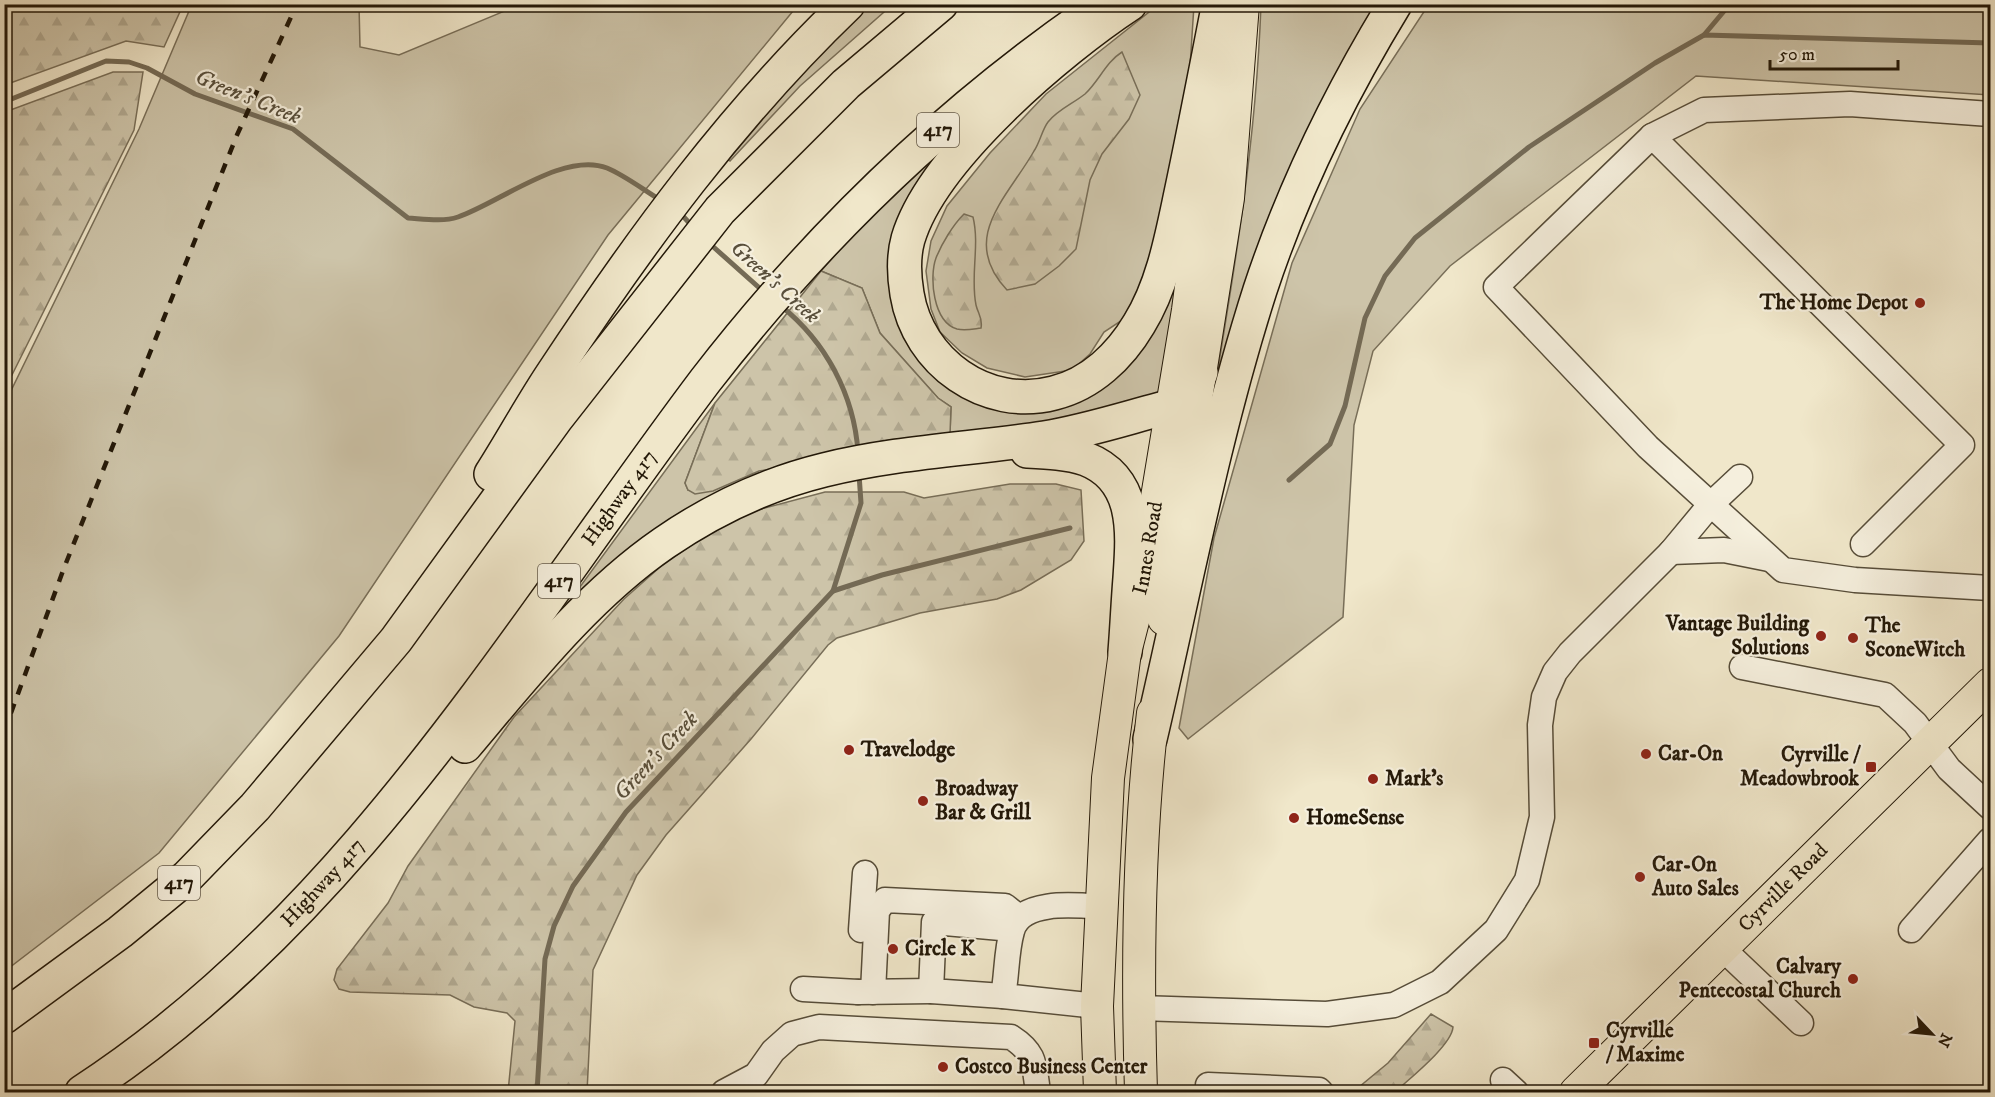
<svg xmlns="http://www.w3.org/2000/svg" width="1995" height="1097" font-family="'IM FELL DW Pica',serif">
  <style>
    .green { fill: #cdc4a9; stroke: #786e58; stroke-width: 1.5 }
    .forest { fill: url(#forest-firs); stroke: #786e58; stroke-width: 1.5 }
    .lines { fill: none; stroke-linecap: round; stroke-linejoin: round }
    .stream { stroke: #746a55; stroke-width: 5 }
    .minor-casing { stroke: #564c38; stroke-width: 27 }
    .major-casing { stroke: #231808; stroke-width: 34 }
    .highway-casing { stroke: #231808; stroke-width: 36 }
    .minor { stroke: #f5efdd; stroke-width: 24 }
    .major { stroke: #f0e7ca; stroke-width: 32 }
    .highway { stroke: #f0e7ca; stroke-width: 33 }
    .rail { stroke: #231808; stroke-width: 4.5; stroke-dasharray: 10 10; stroke-linecap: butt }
    .poi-dot { fill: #8f2418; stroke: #f5efdd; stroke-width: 2 }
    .labels { text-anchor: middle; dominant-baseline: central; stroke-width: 4.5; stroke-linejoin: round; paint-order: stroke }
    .shield { fill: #f5efdd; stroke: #625848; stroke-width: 1.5 }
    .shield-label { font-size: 20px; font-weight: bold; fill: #231808 }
    .poi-label { font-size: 21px; font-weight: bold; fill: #231808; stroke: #f5efdd; text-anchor: start }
    .street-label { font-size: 21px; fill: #231808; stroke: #f5efdd }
    .water-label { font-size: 22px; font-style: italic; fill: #594f3b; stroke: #f5efdd }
  </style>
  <defs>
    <pattern id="forest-firs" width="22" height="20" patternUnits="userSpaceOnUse" patternTransform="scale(1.5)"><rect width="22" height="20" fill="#cdc4a9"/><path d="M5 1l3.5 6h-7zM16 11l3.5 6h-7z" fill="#b0a890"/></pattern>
  </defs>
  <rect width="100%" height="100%" fill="#f0e7ca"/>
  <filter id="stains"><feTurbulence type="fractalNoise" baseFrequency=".00333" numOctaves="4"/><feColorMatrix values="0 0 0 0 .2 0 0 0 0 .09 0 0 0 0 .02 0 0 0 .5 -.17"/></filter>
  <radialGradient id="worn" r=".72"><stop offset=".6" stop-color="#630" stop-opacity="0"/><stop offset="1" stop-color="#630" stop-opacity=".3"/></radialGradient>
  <!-- green -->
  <g class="green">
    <path d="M192,4l167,1 1,42 39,8 120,-50h279l-190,230 -269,401 -180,217 -154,118v-568l134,-274z"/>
    <path d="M1429,4l561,1v90l-294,-19 -246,190 -77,85 -19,74 -11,192 -155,122 -9,-11 35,-190 78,-275 68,-154z"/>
    <path d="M864,5h28l-92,81 -70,75 -8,-6z"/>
    <path d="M1158,5h36l-5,77 -35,172 -24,61 -26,17 -14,22 -18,16 -47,7 -38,-9 -25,-15 -22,-21 -9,-23 -5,-38 5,-30 16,-35 43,-53 56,-59z"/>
    <path d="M1261,5h126l-176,405c23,-136 45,-268 50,-405z"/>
    <path d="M925,166l8,7 -18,23 12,166 128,43 122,-137 -7,94 -7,33 -87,24 -126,15 1,-27 -13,-9 -58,-65 -18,-45 -41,-17 30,-34z"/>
    <path d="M715,403l-30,80 3,7 95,-23 -245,177z"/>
  </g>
  <!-- forest -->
  <g class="forest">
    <path d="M5,4h178v1l-19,42 -38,-6 -121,44z"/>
    <path d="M1122,52l18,43 -11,24 -27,35 -12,26 -14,69 -17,17 -24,18 -28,6c-49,-52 1,-93 27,-139 6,-9 8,-21 14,-29 9,-12 26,-19 37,-28 14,-13 21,-32 37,-42z"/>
    <path d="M113,72h30l-9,58 -129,259v-277z"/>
    <path d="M964,214l9,3c7,29 -3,59 3,88 2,9 7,13 5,23 -8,1 -16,3 -24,1 -24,-7 -28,-52 -21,-71 6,-15 17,-33 28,-44z"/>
    <path d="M821,271l41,17 18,45 58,65 13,9 -1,27 -60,6 -55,10 -52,17 -24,4 -46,20 -18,3 -7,-4 -3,-7 30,-80z"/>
    <path d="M1010,484h46l25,6 3,51 -13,19 -50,30 -24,9 -77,14 -83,25 -9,7 -77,94 -85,96 -29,40 -44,95 -6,122h-79l7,-71 -8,-8 -33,-6 -24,-12 -100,-3 -11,-3 -5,-9 3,-11 51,-66 20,-37 106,-149 110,-118 35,-31 56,-40 42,-18 68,-18h79l20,6z"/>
    <path d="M1431,1014l22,13c-1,18 -44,52 -58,65h-42l35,-29z"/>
  </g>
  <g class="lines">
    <!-- stream -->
    <g class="stream">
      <path d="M1704,35l26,-31"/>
      <path d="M4,102l102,-41 23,1 18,6 48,26 98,35 115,89c16,1 35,4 50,-1 41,-14 106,-66 149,-49 19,8 38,23 55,33"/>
      <path d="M680,213l14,15"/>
      <path d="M709,243l56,50"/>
      <path d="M781,306c45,36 73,89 77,146"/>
      <path d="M1289,480l41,-36 15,-38 20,-88 20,-42 30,-38 114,-91 126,-84 49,-28 286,8"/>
      <path d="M833,591l49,-16 188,-47"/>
      <path d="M537,1092l8,-133 9,-33 19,-40 53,-74 207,-221 28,-88 -2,-29"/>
    </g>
    <!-- minor casing -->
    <g class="minor-casing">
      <g id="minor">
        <path d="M1652,136l52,-26 146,-6 140,10"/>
        <path d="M1863,544l99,-99 -310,-309 -156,151 152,160 135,123 72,10 135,8"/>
        <path d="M1671,552l53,-2 45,9"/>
        <path d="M1742,667l143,28 30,28 34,46 41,38"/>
        <path d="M861,930l4,-57"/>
        <path d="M1911,930l79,-90"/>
        <path d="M1722,948l79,75"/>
        <path d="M803,989l55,3"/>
        <path d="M858,992l73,-1"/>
        <path d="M873,992l4,-81 8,-11 120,6 14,11"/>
        <path d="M1003,996l-72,-5 3,-69 78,7"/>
        <path d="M1097,1006l-94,-10c4,-21 3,-44 9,-65 8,-32 64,-26 89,-24"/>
        <path d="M1139,1008l188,6 67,-9 46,-23 56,-52 31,-50 15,-63 -2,-92 4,-28 11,-25 15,-19 101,-101 39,-47 30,-28"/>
        <path d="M1503,1080l13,12"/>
        <path d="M1208,1085l111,5 2,2"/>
        <path d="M724,1092l32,-17 17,-24 19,-17 27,-7 192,10c25,16 23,28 27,55"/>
      </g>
    </g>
    <!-- major casing -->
    <g class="major-casing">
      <g id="major">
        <path d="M1164,619l9,-76 55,-345 15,-194"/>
        <path id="s1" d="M1100,1092l-3,-86 11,-228 17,-126 18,-70 45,-272 21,-161 5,-61"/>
        <path d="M1141,1092c-4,-126 -3,-253 12,-379"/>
        <path id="s2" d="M1576,1092l414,-408"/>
      </g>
    </g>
    <!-- highway casing -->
    <g class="highway-casing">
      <g id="highway">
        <path d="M1130,4c-70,46 -198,154 -222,235 -5,18 -4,37 -1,55 11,68 79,117 147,99 37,-9 66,-37 85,-69 23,-37 32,-83 41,-126 13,-61 25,-123 37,-185"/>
        <path d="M1027,451c20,1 41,2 59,8 52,20 47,75 44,119 -2,25 -3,49 -5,74"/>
        <path d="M491,474c21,-33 40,-68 62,-101 87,-132 180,-259 295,-369"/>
        <path d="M1150,739c35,-150 63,-302 110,-449 33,-100 80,-196 135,-286"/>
        <path d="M465,746c60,-71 122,-150 199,-203 48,-33 103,-59 160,-73 72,-18 147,-21 220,-32 45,-7 91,-23 136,-34l13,-10 8,-22"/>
        <path d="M4,1017l116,-85 67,-55 68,-70 141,-167 160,-221 164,-209 126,-126 95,-80"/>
        <path id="s3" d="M82,1092c269,-175 434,-460 623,-711 113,-146 245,-273 398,-377"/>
      </g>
    </g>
    <!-- minor -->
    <use href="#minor" class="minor"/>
    <!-- major -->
    <use href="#major" class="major"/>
    <!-- highway -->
    <use href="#highway" class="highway"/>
    <!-- rail -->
    <path class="rail" d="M4,732l60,-164 173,-433 60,-131"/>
  </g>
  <!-- markers -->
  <g class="poi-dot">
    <circle cx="1920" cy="303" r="6"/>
    <circle cx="1821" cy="636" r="6"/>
    <circle cx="1853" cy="638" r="6"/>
    <circle cx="849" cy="750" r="6"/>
    <circle cx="1646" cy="754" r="6"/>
    <rect x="1865" y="761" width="12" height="12" rx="3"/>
    <circle cx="1373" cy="779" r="6"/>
    <circle cx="923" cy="801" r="6"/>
    <circle cx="1294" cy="818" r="6"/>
    <circle cx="1640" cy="877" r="6"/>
    <circle cx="893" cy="949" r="6"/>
    <circle cx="1853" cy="979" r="6"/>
    <rect x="1588" y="1037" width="12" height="12" rx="3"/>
    <circle cx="943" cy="1067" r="6"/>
  </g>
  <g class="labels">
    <!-- shield labels -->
    <g class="shield">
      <rect x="917" y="113" width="42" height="34" rx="4.5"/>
      <rect x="538" y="564" width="42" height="34" rx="4.5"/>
      <rect x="158" y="866" width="42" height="34" rx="4.5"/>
    </g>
    <g class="shield-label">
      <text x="938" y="130">417</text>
      <text x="559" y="581">417</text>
      <text x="179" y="883">417</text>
    </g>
    <!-- poi labels -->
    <g class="poi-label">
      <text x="1908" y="303" text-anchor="end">The Home Depot</text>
      <text x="1809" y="624" text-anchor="end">Vantage Building<tspan x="1809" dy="24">Solutions</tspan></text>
      <text x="1865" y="626">The<tspan x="1865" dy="24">SconeWitch</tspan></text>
      <text x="861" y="750">Travelodge</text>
      <text x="1658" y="754">Car-On</text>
      <text x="1859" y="755" text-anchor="end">Cyrville /<tspan x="1859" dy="24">Meadowbrook</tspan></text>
      <text x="1385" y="779">Mark's</text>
      <text x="935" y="789">Broadway<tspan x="935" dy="24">Bar &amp; Grill</tspan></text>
      <text x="1306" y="818">HomeSense</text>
      <text x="1652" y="865">Car-On<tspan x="1652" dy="24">Auto Sales</tspan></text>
      <text x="905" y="949">Circle K</text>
      <text x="1841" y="967" text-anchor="end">Calvary<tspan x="1841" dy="24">Pentecostal Church</tspan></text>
      <text x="1606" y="1031">Cyrville<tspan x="1606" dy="24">/ Maxime</tspan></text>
      <text x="955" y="1067">Costco Business Center</text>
    </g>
    <!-- street labels -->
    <g class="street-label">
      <text stroke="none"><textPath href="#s3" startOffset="806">Highway 417</textPath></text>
      <text stroke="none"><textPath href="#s1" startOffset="548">Innes Road</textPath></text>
      <text stroke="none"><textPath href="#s3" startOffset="320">Highway 417</textPath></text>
      <text stroke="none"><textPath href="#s2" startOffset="291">Cyrville Road</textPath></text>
    </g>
    <!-- water labels -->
    <g class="water-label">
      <text transform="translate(248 97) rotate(22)">Green's Creek</text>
      <text transform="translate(775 282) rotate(42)">Green's Creek</text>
      <text transform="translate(656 756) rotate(-47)">Green's Creek</text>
    </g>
  </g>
  <!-- margin -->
  <rect width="1995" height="1097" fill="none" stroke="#f0e7ca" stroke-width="24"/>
  <rect x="6" y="6" width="1983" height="1085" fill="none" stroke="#231808" stroke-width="3"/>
  <rect x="12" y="12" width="1971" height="1073" fill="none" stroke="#231808" stroke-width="1.5"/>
  <!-- north arrow -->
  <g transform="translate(1932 1034) rotate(116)" stroke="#f5efdd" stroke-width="4.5" paint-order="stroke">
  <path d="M0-4.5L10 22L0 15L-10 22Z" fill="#231808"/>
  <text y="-9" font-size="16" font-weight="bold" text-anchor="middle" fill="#231808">N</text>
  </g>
  <!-- scale -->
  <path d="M1770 60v9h128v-9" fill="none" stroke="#231808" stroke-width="3"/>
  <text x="1779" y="60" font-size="18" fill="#231808" stroke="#f5efdd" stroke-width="4.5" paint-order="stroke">50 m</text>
  <rect width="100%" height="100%" filter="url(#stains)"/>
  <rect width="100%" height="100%" fill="url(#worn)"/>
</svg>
